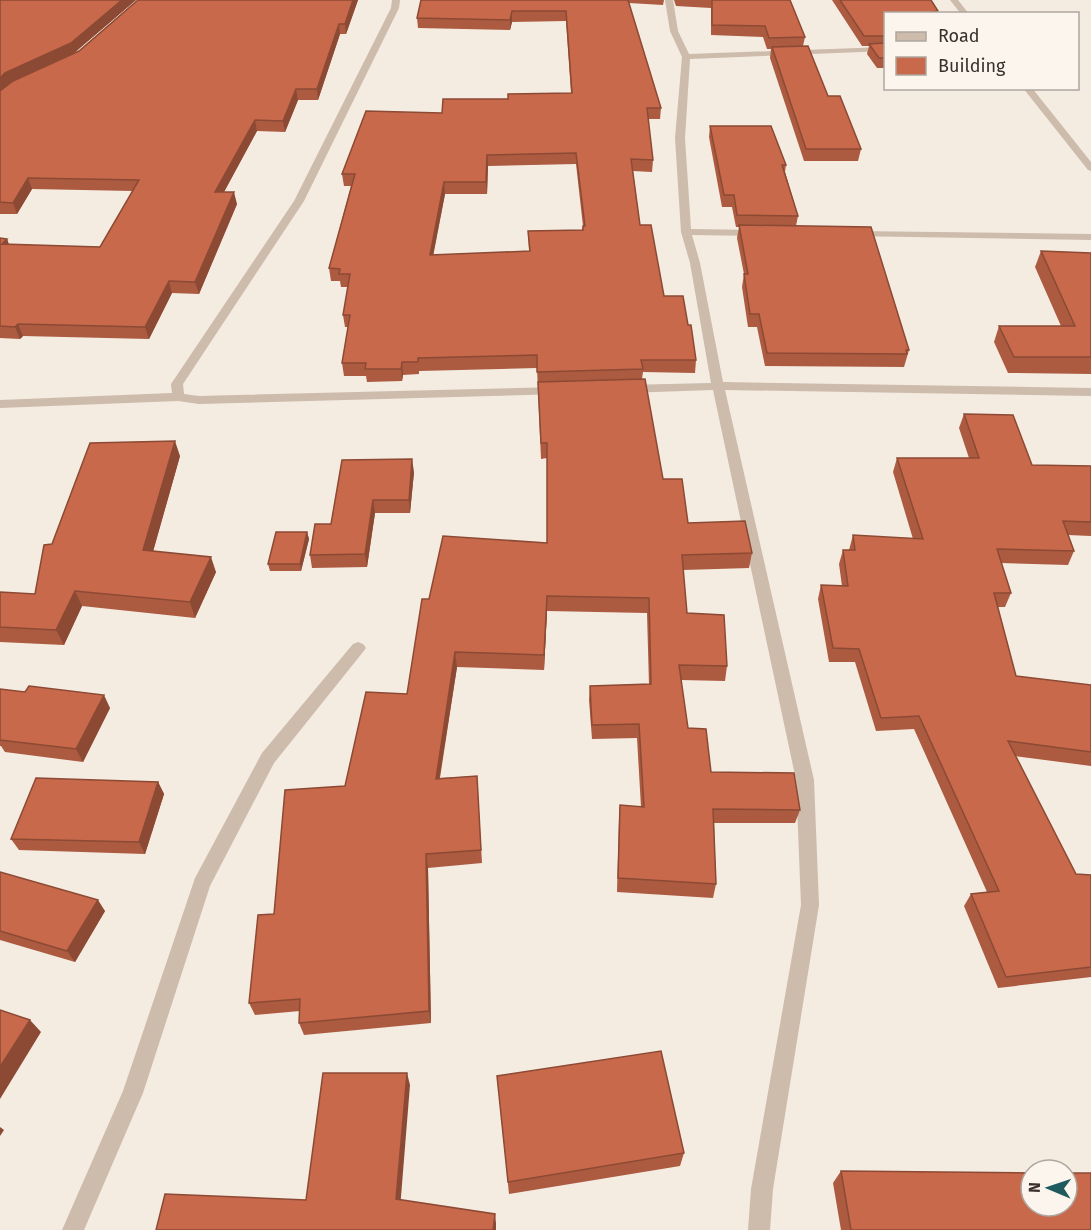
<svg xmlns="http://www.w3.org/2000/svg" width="1091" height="1230" font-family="'Fira Sans',sans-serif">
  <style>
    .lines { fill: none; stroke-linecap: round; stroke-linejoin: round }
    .street { fill: #cdbbac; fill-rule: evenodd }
    .wall { fill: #ac5a40; fill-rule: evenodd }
    .shaded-wall { fill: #8c4a34 }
    .building { fill: #c8694b; stroke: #8c4a34; stroke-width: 1.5; fill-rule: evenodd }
  </style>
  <rect width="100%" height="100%" fill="#f4ebe1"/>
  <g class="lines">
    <!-- street -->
    <g class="street">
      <path d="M392,0h8l-1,8 -95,193 -121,183 1,10 15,2 358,-9 6,4 -2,3 -362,10 -21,-3 -178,7v-8l172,-7 -1,-9 123,-183 97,-193z"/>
      <path d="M665,0h8l5,31 11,23 197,-7v4l-196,8 -5,79 6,91 67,1 5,3 -5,3 -66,-1 8,28 23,119 368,6v8l-366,-6 89,390 5,125 -46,284 -3,41h-22l3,-41 50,-284 -5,-125 -83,-390 -87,3 -6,-4 6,-4 85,-2 -21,-120 -9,-31 -6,-94 7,-81 -12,-26z"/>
      <path d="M950,0h8l11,14h-8z"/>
      <path d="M1023,88h9l59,74v9l-3,-1z"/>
      <path d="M854,231l237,3v6l-241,-4 -1,-2z"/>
      <path d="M358,642l5,2 3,4 -3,4 -89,111 -64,123 -67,207 -59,137h-22l61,-139 72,-213 67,-125 91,-109z"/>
    </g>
  </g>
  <!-- wall -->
  <g class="wall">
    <path d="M0,0h136l-62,53 5,-2 59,-51h220l-12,34h-6l-22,66h-20l-13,32 -28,-1 -33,61 13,12 -38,90 -27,-1 -23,46 -126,-3 -3,3 -20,-1v-100l7,1 2,6 91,2 33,-56 -101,-2 -15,25h-17z"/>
    <path d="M421,0h243l-1,5 -34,-2 32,105 -1,11h-12l5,41 -1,12 -19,-1 7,54 24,71 24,29 8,35 -1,13 -52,-1 -1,7 21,100 25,44 64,30 -3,15 -66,2 4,43 40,53 -2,15 -44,-1 7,48 23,44 89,38 -5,13h-81l2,61 -3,14 -96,-6 2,-73 1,-14 21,2 -4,-69 -45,1 -3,-39 1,-14 59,-1 -2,-72 -100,-2 -3,59 -87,-3 -17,111 37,-2 5,87 -54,5 3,155 -127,12 -5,-12 1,-12 -45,4 -6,-12 25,-89 71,-128 62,-92 22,-95 118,-56v-85l-6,1 -4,-91 -118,3v3l-16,1 -1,6 -35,1 -1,-6h-22l-2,-13 6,-36h-3l-2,-12 5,-28h-7l-1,-6h-9l-2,-13 22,-82h-7l-2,-12 100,-61 66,-14 63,-6 -5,-72 -54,1 -2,8 -92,-2 -1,-10zM576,164l7,62 -1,4 -54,1 1,20 -96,4 12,-61h42l1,-28z"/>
    <path d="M674,0h116l15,37 -2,9 25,50 33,53 -3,12h-54l-34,-103 1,-9h-4l-4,-12 -52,-2v-27l-35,-2z"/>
    <path d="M832,0h99l-46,14v54h-8l-10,-14 2,-8h-7z"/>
    <path d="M710,126l76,39 -1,7 13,44 -2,10 113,124 -5,17 -139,-1 -8,-39h-9l-6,-40 2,-13 -7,-36 2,-11h-3l-4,-20h-10l-13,-70z"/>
    <path d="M1041,251l50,2v121l-83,-1 -14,-31 5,-16h62l-26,-59z"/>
    <path d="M964,414l68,51 59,1v70l-23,-1 6,16 -6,14 -67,-2 10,30 -6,14h-7l18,69 75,9v81l-76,-10 61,118 15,1v102l-93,11 -34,-82 7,-12 16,-2 -73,-163 -38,2 -21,-69h-26l-11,-63 3,-14 21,1 -3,-22 4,-14h6l4,-15 60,4 -20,-67 4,-14h72l-10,-30z"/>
    <path d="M180,456l-27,95 63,21 -21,46 -113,-12 -18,39 -64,-3v-50l35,2 17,-50z"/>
    <path d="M414,472l-4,41h-35l-8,54 -55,1 -2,-13 21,-31z"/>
    <path d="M307,532l2,7 -8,32h-31l-2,-7z"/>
    <path d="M0,689l110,19 -27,54 -78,-10 -4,-6h-1z"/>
    <path d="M158,782l6,12 -19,60 -126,-4 -8,-11z"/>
    <path d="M0,872l105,39 -30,51 -75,-22z"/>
    <path d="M497,1076l187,77 -4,13 -171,28z"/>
    <path d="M841,1171l250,59h-250l-8,-47z"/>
  </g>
  <!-- shaded-wall -->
  <g class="shaded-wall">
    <path d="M122,0h14l-62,53 -74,39v-14l5,-5z"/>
    <path d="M353,0h5l-12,34 -1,-10z"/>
    <path d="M512,11v11l-2,8v-10z"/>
    <path d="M339,24l1,10 -22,66 -1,-11z"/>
    <path d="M296,89l2,11 -13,32 -2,-11z"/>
    <path d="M255,120l2,11 -39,72 -3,-11z"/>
    <path d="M487,155l1,11 -1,28 -1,-12z"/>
    <path d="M28,178l4,11 -15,25 -4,-11z"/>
    <path d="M444,182l1,12 -14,73 -1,-12z"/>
    <path d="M234,192l3,12 -38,90 -4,-12z"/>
    <path d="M7,239l4,11 -9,-6z"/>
    <path d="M169,281l3,12 -23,46 -4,-12z"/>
    <path d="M18,324l5,12 -3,3 -5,-12z"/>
    <path d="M402,362l1,13 -1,6 -1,-12z"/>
    <path d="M175,441l5,15 -31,110 -6,-16z"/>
    <path d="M412,459l2,13 -4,41 -1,-13z"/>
    <path d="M373,500l2,13 -8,54 -2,-13z"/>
    <path d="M307,532l2,7 -8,32 -1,-7z"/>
    <path d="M211,557l5,15 -21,46 -5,-16z"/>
    <path d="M75,591l7,15 -18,39 -8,-15z"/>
    <path d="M547,596v15l-3,59v-15z"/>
    <path d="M455,652l2,15 -20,126 -1,-14z"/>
    <path d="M104,695l6,13 -27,54 -7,-13z"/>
    <path d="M158,782l6,12 -19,60 -6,-12z"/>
    <path d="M426,854l2,14 3,155 -2,-12z"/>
    <path d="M98,900l7,11 -30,51 -8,-11z"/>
    <path d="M30,1020l11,12 -41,67v-32z"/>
    <path d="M407,1073l3,12 -10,124 -4,-10z"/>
    <path d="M0,1127l4,3 -4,6z"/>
    <path d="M495,1214l1,9v7h-3z"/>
  </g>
  <!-- building -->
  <g class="building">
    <path d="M0,0h122l-51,43 -66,30 -5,5z"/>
    <path d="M138,0h215l-8,24h-6l-22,65h-21l-13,32 -28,-1 -40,72h19l-39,90 -26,-1 -24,46 -127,-3 -3,3 -15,-1v-88l7,1 -5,5 98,3 39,-67 -111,-2 -15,25 -13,-1v-111l13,-10 66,-30z"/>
    <path d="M421,0h207l33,108h-14l6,52 -22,-1 9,66h11l13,71h19l5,29h3l5,35h-55l2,9 -106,3v-17l-119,3v4h-16l-1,7h-36l1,-6h-24l8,-48h-7l7,-41h-11l1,-5 -11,-1 26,-94h-13l24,-63 76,2 1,-14h65v-5l64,-1 -6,-82h-54l-2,9 -93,-2zM576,153l9,73h-2v4l-55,1 2,20 -100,4 14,-73h42l1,-27z"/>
    <path d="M712,0h78l15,37 -36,1 -4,-12 -53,-1z"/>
    <path d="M840,0h91l7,11 -6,1 2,2h-49v22h-21z"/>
    <path d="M885,43v15h-6l-10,-14z"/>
    <path d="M808,46l20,50h12l21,53h-55l-34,-102z"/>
    <path d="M710,126h61l15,39h-4l16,51 -61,-1 -3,-20h-10z"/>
    <path d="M739,225l132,2 38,123h-3l1,4 -140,-1 -8,-39h-9l-6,-40h4z"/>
    <path d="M1041,251l50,2v104h-77l-15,-31h76z"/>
    <path d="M645,379l18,100h19l6,44 57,-2 7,32 -70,2 5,58 37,2 3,51 -48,-1 9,63 18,1 5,43 83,1 6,37 -87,-1 3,75 -98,-6 2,-73 24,2 -5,-83 -47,1 -2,-39 61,-2 -2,-86 -102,-2 -3,59 -89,-3 -19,127 41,-3 4,74 -55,4 3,157 -130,12 1,-24 -51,4 9,-88 16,-1 11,-124 60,-4 21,-94 41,2 15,-95h7l14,-63 104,7v-100h-6l-3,-61z"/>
    <path d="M964,414l49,1 19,50 59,1v56l-28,-1 11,30 -77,-2 14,44h-17l22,83 75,9v67l-83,-11 68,133 15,1v92l-85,10 -35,-83 28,-3 -80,-175 -38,2 -22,-69 -26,-1 -12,-63 27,1 -5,-36h12l-2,-15 70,4 -26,-81h82z"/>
    <path d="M175,441l-32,109 68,7 -21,45 -115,-11 -19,39 -56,-3v-35l35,2 9,-49 8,-1 38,-101z"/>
    <path d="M412,459l-3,41h-36l-8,54 -55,1 5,-31h16l11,-64z"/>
    <path d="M276,532h31l-7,32h-32z"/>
    <path d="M29,686l75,9 -28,54 -76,-9v-51l25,3z"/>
    <path d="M36,778l122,4 -19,60 -128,-3z"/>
    <path d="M0,872l98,28 -31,51 -67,-20z"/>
    <path d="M0,1010l30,10 -30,47z"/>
    <path d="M661,1051l23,102 -176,29 -11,-106z"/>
    <path d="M323,1073h84l-11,126 99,15 -2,16h-337l9,-36 141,6z"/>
    <path d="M841,1171l190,2v33h36v-33h24v57h-240z"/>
  </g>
  <!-- legend -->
  <rect x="884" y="12" width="195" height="78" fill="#fbf5ee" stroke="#aea6a0" stroke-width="1.5"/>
  <rect x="896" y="32" width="30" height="9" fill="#cdbbac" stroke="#aea6a0" stroke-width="1.5"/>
  <text x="938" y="42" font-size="18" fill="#3b302b">Road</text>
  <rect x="896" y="57" width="30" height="18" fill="#c8694b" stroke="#aea6a0" stroke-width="1.5"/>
  <text x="938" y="72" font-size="18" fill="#3b302b">Building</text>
  <!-- north arrow -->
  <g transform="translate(1049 1188) rotate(272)"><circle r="28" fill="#fbf5ee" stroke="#aea6a0" stroke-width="1.5"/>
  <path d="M0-4.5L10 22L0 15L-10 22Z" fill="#1f5a5e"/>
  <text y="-9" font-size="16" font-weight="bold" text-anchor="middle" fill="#3b302b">N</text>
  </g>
</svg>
